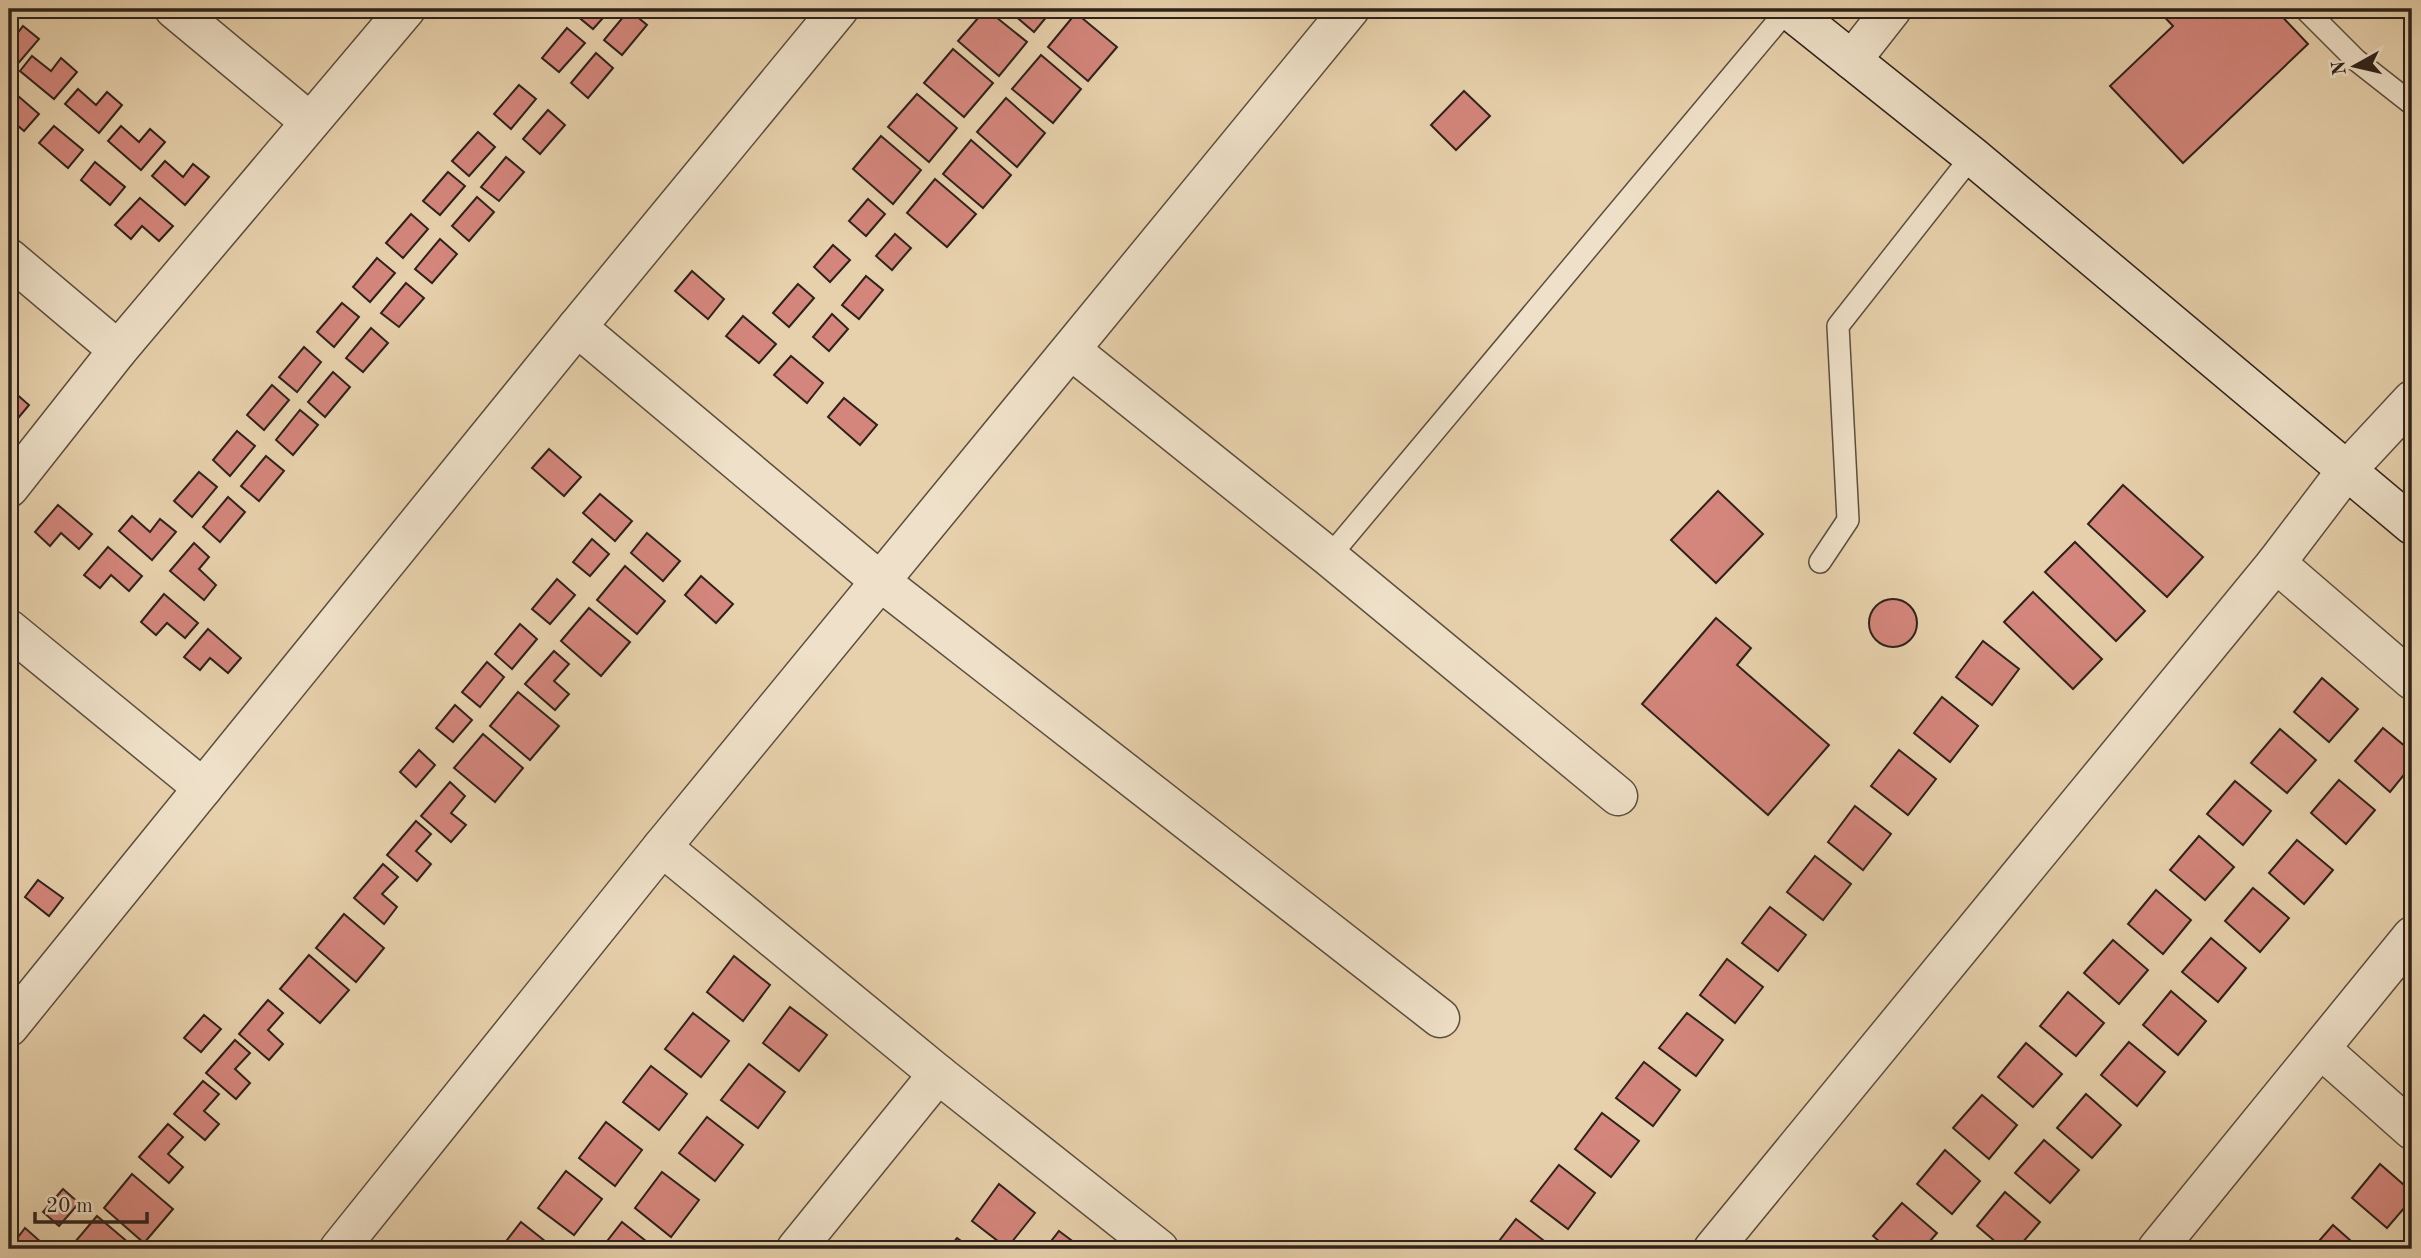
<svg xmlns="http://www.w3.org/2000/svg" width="2421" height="1258" font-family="'Old Standard TT',serif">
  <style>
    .building { fill: #d4867c; stroke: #2e221b; stroke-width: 2 }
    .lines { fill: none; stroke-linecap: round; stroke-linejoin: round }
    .lane-casing { stroke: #5c4e3f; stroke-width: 24 }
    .street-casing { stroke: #5c4e3f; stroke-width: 41 }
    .secondary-casing { stroke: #2e221b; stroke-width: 41 }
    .lane { stroke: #efe1c9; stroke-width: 21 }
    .street { stroke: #efe1c9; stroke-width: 38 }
    .secondary { stroke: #efe1c9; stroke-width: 38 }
  </style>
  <rect width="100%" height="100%" fill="#e7d1ac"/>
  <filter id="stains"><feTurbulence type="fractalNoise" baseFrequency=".00286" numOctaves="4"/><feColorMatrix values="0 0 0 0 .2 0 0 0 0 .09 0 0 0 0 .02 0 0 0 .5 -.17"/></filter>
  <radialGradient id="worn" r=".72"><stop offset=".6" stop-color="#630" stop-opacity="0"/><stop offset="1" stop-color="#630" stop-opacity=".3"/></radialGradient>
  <!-- building -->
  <g class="building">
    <path d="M581,9h30l-18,20 -17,-14z"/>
    <path d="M986,9l41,33 -28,34 -41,-35z"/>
    <path d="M1007,9h46l-19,23z"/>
    <path d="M2157,9h118l33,35 -125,119 -73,-77 63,-60z"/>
    <path d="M629,10l18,15 -25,30 -18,-15z"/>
    <path d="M1076,13l41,34 -29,34 -40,-34z"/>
    <path d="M23,26l16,13 -24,28 -6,-6v-25l4,3z"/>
    <path d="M567,28l18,15 -26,29 -17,-14z"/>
    <path d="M953,49l40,34 -29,34 -40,-34z"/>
    <path d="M596,53l17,15 -25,30 -17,-15z"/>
    <path d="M1041,55l40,34 -28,34 -41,-34z"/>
    <path d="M32,56l19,15 10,-13 16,14 -23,27 -34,-28z"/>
    <path d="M519,85l17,14 -25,30 -17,-15z"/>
    <path d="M10,89l29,25 -15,17 -15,-13z"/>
    <path d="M78,89l18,16 11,-13 15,13 -23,28 -34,-29z"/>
    <path d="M1464,91l26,25 -34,34 -25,-25z"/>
    <path d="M917,94l40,34 -28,34 -41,-35z"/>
    <path d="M1006,98l39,35 -28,34 -40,-35z"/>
    <path d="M548,110l17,15 -25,29 -17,-15z"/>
    <path d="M54,126l29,24 -15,18 -29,-25z"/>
    <path d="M121,126l18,16 11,-13 15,13 -24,28 -33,-29z"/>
    <path d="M478,132l17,15 -26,29 -17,-15z"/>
    <path d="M881,136l40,34 -28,34 -40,-35z"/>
    <path d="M971,140l40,35 -28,33 -40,-34z"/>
    <path d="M506,157l18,15 -25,29 -18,-14z"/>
    <path d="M165,161l18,16 10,-13 16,13 -24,28 -33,-29z"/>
    <path d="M95,162l30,25 -15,18 -29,-25z"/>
    <path d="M448,172l17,14 -25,29 -17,-14z"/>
    <path d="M935,179l41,35 -29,33 -40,-34z"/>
    <path d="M477,197l17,15 -25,29 -17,-15z"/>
    <path d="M140,198l33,28 -14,15 -17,-15 -11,13 -16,-14z"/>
    <path d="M868,199l17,15 -19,22 -17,-15z"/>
    <path d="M411,214l17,15 -25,29 -17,-15z"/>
    <path d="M895,234l16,14 -19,22 -16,-14z"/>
    <path d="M440,239l17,15 -25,29 -17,-14z"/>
    <path d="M833,245l17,15 -20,22 -16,-15z"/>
    <path d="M377,258l18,15 -25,29 -17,-15z"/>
    <path d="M692,271l32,28 -16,20 -33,-28z"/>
    <path d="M866,276l17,14 -24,29 -17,-14z"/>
    <path d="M406,283l18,15 -25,29 -18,-14z"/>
    <path d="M798,284l16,14 -25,29 -16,-14z"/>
    <path d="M342,303l17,14 -25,30 -17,-15z"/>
    <path d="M832,314l16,15 -19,22 -16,-14z"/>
    <path d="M743,316l33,28 -17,19 -33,-27z"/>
    <path d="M371,328l17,15 -25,29 -17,-14z"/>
    <path d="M304,347l17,15 -24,30 -18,-15z"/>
    <path d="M791,356l32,27 -16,20 -33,-28z"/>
    <path d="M333,372l17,15 -25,30 -17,-15z"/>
    <path d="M272,385l17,15 -25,30 -17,-15z"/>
    <path d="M14,392l15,13 -20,24v-31z"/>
    <path d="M844,398l33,27 -17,20 -32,-28z"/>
    <path d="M300,410l18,15 -25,30 -17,-15z"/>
    <path d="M237,431l18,15 -25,30 -17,-16z"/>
    <path d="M549,449l32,28 -17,19 -32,-28z"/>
    <path d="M266,456l18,15 -25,30 -18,-15z"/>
    <path d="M199,472l18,15 -25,30 -18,-16z"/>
    <path d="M2123,485l80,72 -36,40 -79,-73z"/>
    <path d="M1718,491l45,43 -47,49 -45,-43z"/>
    <path d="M600,494l32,27 -17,20 -32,-28z"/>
    <path d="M228,497l17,15 -25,30 -17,-15z"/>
    <path d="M58,505l34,29 -13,15 -18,-16 -11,13 -15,-14z"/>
    <path d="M132,516l18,16 10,-13 16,13 -24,28 -33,-29z"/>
    <path d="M647,533l33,28 -17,20 -32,-28z"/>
    <path d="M592,539l17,15 -19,22 -17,-14z"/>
    <path d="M2075,542l70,69 -29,30 -71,-69z"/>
    <path d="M194,543l15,14 -10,12 17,16 -12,15 -34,-29z"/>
    <path d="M108,547l34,29 -13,15 -18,-16 -11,13 -16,-13z"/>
    <path d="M625,566l40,35 -28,33 -40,-34z"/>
    <path d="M701,576l32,28 -17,19 -31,-28z"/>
    <path d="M557,579l18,16 -25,29 -18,-15z"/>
    <path d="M2033,592l69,67 -29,30 -69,-67z"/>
    <path d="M164,594l34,29 -13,15 -18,-15 -11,12 -15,-13z"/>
    <circle cx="1893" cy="623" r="24"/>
    <path d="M589,608l41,34 -29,34 -40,-35z"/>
    <path d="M1716,618l35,30 -14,17 92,80 -61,70 -126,-111z"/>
    <path d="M520,624l17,15 -25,30 -17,-15z"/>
    <path d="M208,629l33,29 -13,15 -18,-15 -10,12 -16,-13z"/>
    <path d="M1983,641l36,28 -27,36 -36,-28z"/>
    <path d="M554,651l15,13 -15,17 15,13 -14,16 -30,-26z"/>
    <path d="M487,662l17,15 -24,30 -18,-15z"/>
    <path d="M2322,678l36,31 -29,33 -35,-30z"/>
    <path d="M518,692l41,34 -29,34 -40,-34z"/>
    <path d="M1942,697l36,29 -28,36 -36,-29z"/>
    <path d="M455,705l17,15 -19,22 -17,-14z"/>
    <path d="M2383,728l29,24v13l-22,27 -35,-31z"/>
    <path d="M2280,729l36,31 -29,33 -36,-30z"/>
    <path d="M483,734l40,34 -28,34 -41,-34z"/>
    <path d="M419,750l16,15 -19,22 -16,-15z"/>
    <path d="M1899,750l37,29 -28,36 -37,-29z"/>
    <path d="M2339,780l36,30 -29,34 -35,-31z"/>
    <path d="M2235,781l36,30 -28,34 -36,-31z"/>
    <path d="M450,782l15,14 -14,17 15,12 -15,17 -30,-26z"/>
    <path d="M1855,806l36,28 -28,36 -35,-28z"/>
    <path d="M416,821l15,13 -15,17 15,13 -14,17 -30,-26z"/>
    <path d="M2199,836l35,31 -29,33 -35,-30z"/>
    <path d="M2297,840l36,30 -29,34 -35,-31z"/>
    <path d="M1815,856l36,28 -28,36 -36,-28z"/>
    <path d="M383,864l15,13 -16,17 15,13 -13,17 -30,-26z"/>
    <path d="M38,880l25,18 -14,18 -24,-19z"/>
    <path d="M2253,888l36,30 -29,34 -35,-31z"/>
    <path d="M2156,890l35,30 -28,34 -35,-30z"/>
    <path d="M1770,907l36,28 -28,36 -36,-28z"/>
    <path d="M344,914l40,34 -28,34 -40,-34z"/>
    <path d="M2211,938l35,30 -28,34 -36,-30z"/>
    <path d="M2113,940l35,30 -29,34 -35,-31z"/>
    <path d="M309,955l40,35 -29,33 -40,-34z"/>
    <path d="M734,956l36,29 -27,36 -36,-29z"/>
    <path d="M1727,959l36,28 -28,36 -35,-28z"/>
    <path d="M2171,991l35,30 -28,34 -35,-30z"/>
    <path d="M2068,992l36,31 -28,33 -36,-30z"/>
    <path d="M268,1000l15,13 -15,17 15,14 -14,16 -30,-26z"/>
    <path d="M790,1007l37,28 -28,36 -36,-28z"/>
    <path d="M693,1013l36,28 -28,36 -36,-28z"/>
    <path d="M1687,1013l36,27 -27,36 -37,-28z"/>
    <path d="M204,1015l17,14 -20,23 -17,-14z"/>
    <path d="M235,1040l15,13 -15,16 15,14 -14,16 -30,-26z"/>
    <path d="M2129,1042l36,30 -28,34 -36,-31z"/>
    <path d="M2026,1043l36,31 -29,33 -35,-30z"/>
    <path d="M1644,1062l36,28 -27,36 -37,-28z"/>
    <path d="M749,1064l36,28 -27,36 -37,-28z"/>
    <path d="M651,1066l36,28 -28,36 -36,-28z"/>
    <path d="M203,1081l16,13 -15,17 15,13 -14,16 -31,-26z"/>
    <path d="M2086,1094l35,31 -29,33 -35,-30z"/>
    <path d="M1982,1095l35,30 -28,34 -36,-31z"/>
    <path d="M1602,1113l37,28 -28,36 -36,-28z"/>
    <path d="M707,1117l36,28 -28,36 -36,-28z"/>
    <path d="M606,1122l36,28 -27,36 -36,-28z"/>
    <path d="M168,1124l15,13 -15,17 15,13 -14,16 -30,-26z"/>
    <path d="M2044,1140l35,30 -29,33 -35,-30z"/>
    <path d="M1945,1150l35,31 -28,33 -35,-30z"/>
    <path d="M2380,1164l32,28v7l-25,29 -35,-30z"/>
    <path d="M1559,1165l36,28 -27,36 -37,-28z"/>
    <path d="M566,1171l36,28 -28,36 -36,-27z"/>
    <path d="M662,1172l37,28 -28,37 -36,-29z"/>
    <path d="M132,1174l41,35 -29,34 -40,-35z"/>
    <path d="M999,1184l36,29 -28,35 -35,-27z"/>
    <path d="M63,1189l16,14 -20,23 -16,-14z"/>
    <path d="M2005,1192l35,30 -23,27h-13l-27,-23z"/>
    <path d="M1902,1203l35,30 -14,16h-35l-15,-13z"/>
    <path d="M97,1216l39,33h-67z"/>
    <path d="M1516,1219l36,28 -2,2h-57z"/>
    <path d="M521,1222l34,27h-55z"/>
    <path d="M622,1222l34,27h-55z"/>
    <path d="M2333,1225l27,24h-48z"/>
    <path d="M25,1228l17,15 -6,6h-27z"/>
    <path d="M1059,1231l24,18h-38z"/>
    <path d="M957,1238l15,11h-24z"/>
  </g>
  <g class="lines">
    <!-- lane casing -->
    <g class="lane-casing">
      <g id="lane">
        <path d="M2305,9l51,51 56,44"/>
        <path d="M1329,557l459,-548"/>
        <path d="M1820,562l28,-42 -10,-194 134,-170"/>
      </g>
    </g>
    <!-- street casing -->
    <g class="street-casing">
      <g id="street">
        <path d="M174,9l136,113"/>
        <path d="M1852,60l40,-51"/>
        <path d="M9,258l109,92"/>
        <path d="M577,327l304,255 559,436"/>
        <path d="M1071,350l258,207 289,239"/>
        <path d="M2412,400l-66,71 -70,92 136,117"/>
        <path d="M9,488l109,-138 288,-341"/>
        <path d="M9,629l194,159"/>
        <path d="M662,847l276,227 221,175"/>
        <path d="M9,1027l568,-700 262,-318"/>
        <path d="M2322,1050l90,80"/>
        <path d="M339,1249l323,-402 688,-838"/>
        <path d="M796,1249l142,-175"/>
        <path d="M1713,1249l563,-686"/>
        <path d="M2157,1249l255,-313"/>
      </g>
    </g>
    <!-- secondary casing -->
    <g class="secondary-casing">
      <path id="secondary" d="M1788,9l184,147 440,369"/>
    </g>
    <!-- lane -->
    <use href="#lane" class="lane"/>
    <!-- street -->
    <use href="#street" class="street"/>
    <!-- secondary -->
    <use href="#secondary" class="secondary"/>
  </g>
  <!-- margin -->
  <rect width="2421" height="1258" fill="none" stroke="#e7d1ac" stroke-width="35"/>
  <rect x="10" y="10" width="2400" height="1237" fill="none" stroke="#2e221b" stroke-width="3.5"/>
  <rect x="18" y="18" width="2386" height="1223" fill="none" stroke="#2e221b" stroke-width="2"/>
  <!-- north arrow -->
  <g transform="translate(2355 66) rotate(262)" stroke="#efe1c9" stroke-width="5" paint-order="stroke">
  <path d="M0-5L12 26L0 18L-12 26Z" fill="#2e221b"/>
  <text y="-10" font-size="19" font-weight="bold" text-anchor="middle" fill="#2e221b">N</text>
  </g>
  <!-- scale -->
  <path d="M35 1212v10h112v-10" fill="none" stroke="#2e221b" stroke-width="3.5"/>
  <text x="46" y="1212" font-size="21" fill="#2e221b" stroke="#efe1c9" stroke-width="5" paint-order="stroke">20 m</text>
  <rect width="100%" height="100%" filter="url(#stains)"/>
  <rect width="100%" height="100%" fill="url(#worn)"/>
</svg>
